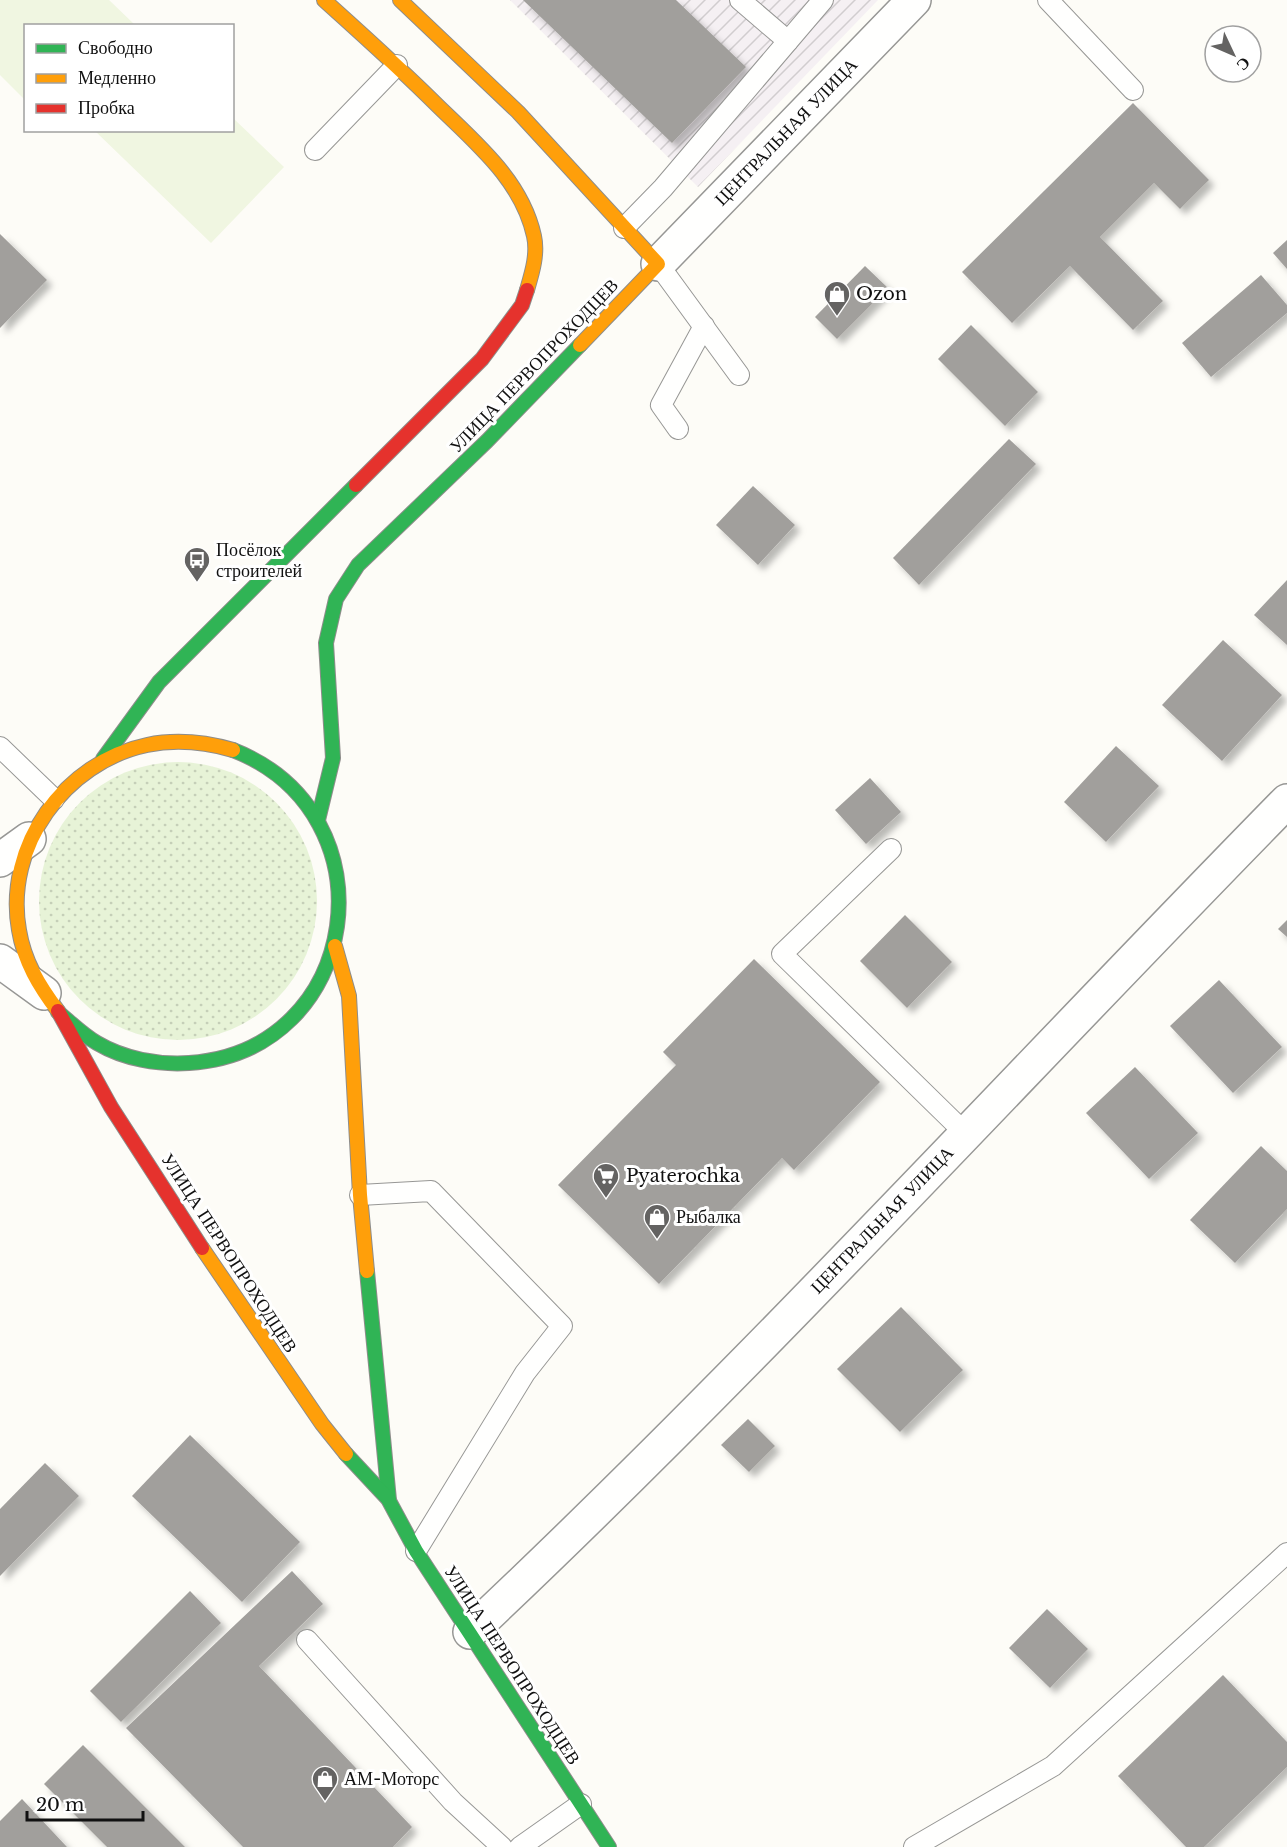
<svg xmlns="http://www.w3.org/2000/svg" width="1287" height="1847" font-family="'Libre Baskerville',serif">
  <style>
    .industrial { fill: url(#industrial-furrows) }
    .grass { fill: url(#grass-dots) }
    .pitch { fill: #f0f6e1 }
    .building { fill: #a19f9c; filter: url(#shadow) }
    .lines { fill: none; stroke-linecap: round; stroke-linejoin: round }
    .lane-casing { stroke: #979795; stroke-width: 22 }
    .street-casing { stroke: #979795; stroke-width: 36 }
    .fast-casing { stroke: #8e8d8b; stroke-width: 16 }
    .slow-casing { stroke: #8e8d8b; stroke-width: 16 }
    .jam-casing { stroke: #8e8d8b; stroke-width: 16 }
    .lane { stroke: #fffffe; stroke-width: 20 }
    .street { stroke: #fffffe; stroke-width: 33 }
    .fast { stroke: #30b455; stroke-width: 14 }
    .slow { stroke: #ff9f0a; stroke-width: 14 }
    .jam { stroke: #e5322d; stroke-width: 14 }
    .labels { text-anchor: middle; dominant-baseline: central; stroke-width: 6; stroke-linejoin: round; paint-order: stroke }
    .street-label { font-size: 18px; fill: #111; stroke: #fff }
    .poi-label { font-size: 18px; fill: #111; stroke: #fff; text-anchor: start }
  </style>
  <defs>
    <pattern id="industrial-furrows" width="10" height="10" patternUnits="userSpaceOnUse" patternTransform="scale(1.5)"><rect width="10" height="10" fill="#f5f0f3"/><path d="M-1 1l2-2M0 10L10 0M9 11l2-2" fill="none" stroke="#d1cdcf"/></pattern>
    <pattern id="grass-dots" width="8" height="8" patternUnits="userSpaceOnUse" patternTransform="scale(1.5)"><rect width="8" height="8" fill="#e7f3d7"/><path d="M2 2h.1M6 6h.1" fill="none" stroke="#c5cfb8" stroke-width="1.8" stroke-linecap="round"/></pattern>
    <filter id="shadow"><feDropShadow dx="5.5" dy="5.5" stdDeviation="3" flood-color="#0004"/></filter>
  </defs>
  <rect width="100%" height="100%" fill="#fdfcf7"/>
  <!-- industrial -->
  <path class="industrial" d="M510,0h368l-180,187z"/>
  <!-- grass -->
  <circle class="grass" cx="178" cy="901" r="139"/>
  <!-- pitch -->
  <g class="pitch">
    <path d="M0,0h109l26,25 -109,1 -1,74 -25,-25z"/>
    <path d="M233,118l51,49 -73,76 -116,-112 137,-1z"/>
  </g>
  <!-- building -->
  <g class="building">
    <path d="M523,0h153l70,67 -74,76z"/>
    <path d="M1133,103l76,77 -29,29 -26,-26 -54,54 63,64 -30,29 -63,-64 -58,57 -50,-51z"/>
    <path d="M0,234l47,46 -47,48z"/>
    <path d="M1287,240v29l-14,-16z"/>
    <path d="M865,266l23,22 -51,51 -22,-22z"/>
    <path d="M1261,275l26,30v8l-76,64 -29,-34z"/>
    <path d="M971,325l67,67 -33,34 -67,-67z"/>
    <path d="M1009,439l27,25 -117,121 -26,-27z"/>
    <path d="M753,486l42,39 -37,40 -42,-40z"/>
    <path d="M1287,580v65l-33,-30z"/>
    <path d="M1223,640l59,55 -60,66 -60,-56z"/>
    <path d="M1116,746l43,40 -53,56 -42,-40z"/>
    <path d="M870,778l31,34 -35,32 -31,-34z"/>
    <path d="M905,915l47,47 -45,46 -47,-47z"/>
    <path d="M1287,920v17l-9,-8z"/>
    <path d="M754,959l126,123 -86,88 -12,-12 -123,126 -101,-99 118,-120 -13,-13z"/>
    <path d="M1219,980l63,67 -49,46 -63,-67z"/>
    <path d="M1135,1067l63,66 -49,46 -63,-66z"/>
    <path d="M1261,1146l26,25v38l-52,54 -45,-43z"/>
    <path d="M901,1307l62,63 -63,62 -63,-63z"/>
    <path d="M748,1419l27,27 -26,26 -28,-27z"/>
    <path d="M190,1435l110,107 -58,60 -110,-106z"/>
    <path d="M45,1463l34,33 -79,80v-67z"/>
    <path d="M292,1571l31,33 -64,62 153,161 -19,20h-150l-117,-119z"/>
    <path d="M190,1591l31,32 -100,99 -31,-31z"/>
    <path d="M1047,1609l41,40 -38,39 -41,-40z"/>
    <path d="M1223,1675l64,67v25l-83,80h-18l-68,-71z"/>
    <path d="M83,1745l102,102h-78l-63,-63z"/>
    <path d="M22,1799l45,48h-67v-26z"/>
  </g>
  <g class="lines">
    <!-- lane casing -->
    <g class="lane-casing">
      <g id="lane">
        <path d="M740,0l48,41"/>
        <path d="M1048,0l85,90"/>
        <path d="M315,150l82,-85"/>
        <path d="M624,228l39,-40 160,-188"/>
        <path d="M658,264l81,111"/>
        <path d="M678,429l-17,-24 43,-79"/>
        <path d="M0,747l54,52"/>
        <path d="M891,849l-109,105 183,179"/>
        <path d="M360,1195l71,-4 131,135 -37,47 -109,178"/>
        <path d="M307,1640l146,162 49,45"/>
        <path d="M520,1847l61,-43"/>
        <path d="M914,1847l139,-81 234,-213"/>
      </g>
    </g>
    <!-- street casing -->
    <g class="street-casing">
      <g id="street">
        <path d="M658,264l256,-264"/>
        <path d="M0,860l29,-21"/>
        <path d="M0,961l44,32"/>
        <path d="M470,1632c283,-266 545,-554 817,-831"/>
      </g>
    </g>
    <!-- fast casing -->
    <g class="fast-casing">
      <g id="fast">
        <path d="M103,759l56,-77 197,-197"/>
        <path d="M318,820l15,-62 -7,-115 10,-44 22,-34 129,-124 93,-96"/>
        <path d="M58,1012c13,11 25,23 39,31 27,16 61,22 92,20 173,-11 207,-249 44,-313"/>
        <path d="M367,1271l22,229"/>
        <path d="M346,1454l42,45 28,52 193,296"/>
      </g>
    </g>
    <!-- slow casing -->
    <g class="slow-casing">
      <g id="slow">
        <path d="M324,0c39,35 77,69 114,106 39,38 84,75 96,130 4,18 -2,37 -7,54"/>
        <path d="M400,0l118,112 140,152 -78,81"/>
        <path d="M335,946l14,50 11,199 7,76"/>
        <path d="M58,1011c-19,-25 -34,-50 -39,-81 -15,-84 46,-168 128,-185 29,-6 58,-3 86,5"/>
        <path d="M202,1248l120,176 24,30"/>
      </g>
    </g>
    <!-- jam casing -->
    <g class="jam-casing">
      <g id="jam">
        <path d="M356,485l126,-126 40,-54 5,-15"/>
        <path d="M58,1011l53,96 91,141"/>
      </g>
    </g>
    <!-- lane -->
    <use href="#lane" class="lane"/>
    <!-- street -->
    <use href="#street" class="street"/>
    <!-- fast -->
    <use href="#fast" class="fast"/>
    <!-- slow -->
    <use href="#slow" class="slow"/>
    <!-- jam -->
    <use href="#jam" class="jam"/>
  </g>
  <!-- icons -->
  <defs>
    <g id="shop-pin" transform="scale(1.35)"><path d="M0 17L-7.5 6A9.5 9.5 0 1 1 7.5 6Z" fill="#646362" stroke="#fff"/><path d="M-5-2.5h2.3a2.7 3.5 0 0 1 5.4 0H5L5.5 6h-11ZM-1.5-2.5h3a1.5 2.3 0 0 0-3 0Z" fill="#fff"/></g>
    <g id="bus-pin" transform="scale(1.35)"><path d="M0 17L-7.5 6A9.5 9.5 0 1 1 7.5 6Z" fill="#646362" stroke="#fff"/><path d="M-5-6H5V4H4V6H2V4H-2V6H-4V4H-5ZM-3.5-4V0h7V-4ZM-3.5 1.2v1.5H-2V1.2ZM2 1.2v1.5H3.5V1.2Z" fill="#fff"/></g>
    <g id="supermarket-pin" transform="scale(1.35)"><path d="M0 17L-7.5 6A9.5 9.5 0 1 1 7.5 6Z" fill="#646362" stroke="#fff"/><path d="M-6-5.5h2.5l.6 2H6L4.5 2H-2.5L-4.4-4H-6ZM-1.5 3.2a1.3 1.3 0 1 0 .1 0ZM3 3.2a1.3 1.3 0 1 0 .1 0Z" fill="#fff"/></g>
  </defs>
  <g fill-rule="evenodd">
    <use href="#shop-pin" x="837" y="294"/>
    <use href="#bus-pin" x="197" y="560"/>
    <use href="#supermarket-pin" x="606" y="1176"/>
    <use href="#shop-pin" x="657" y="1217"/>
    <use href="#shop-pin" x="325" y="1779"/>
  </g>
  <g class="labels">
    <!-- street labels -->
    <g class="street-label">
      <text transform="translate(786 132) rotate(-46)">ЦЕНТРАЛЬНАЯ УЛИЦА</text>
      <text transform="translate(534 366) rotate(-46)">УЛИЦА ПЕРВОПРОХОДЦЕВ</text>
      <text transform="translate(882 1220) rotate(-46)">ЦЕНТРАЛЬНАЯ УЛИЦА</text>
      <text transform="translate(229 1253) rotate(57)">УЛИЦА ПЕРВОПРОХОДЦЕВ</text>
      <text transform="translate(512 1665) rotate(57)">УЛИЦА ПЕРВОПРОХОДЦЕВ</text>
    </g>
    <!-- poi labels -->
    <g class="poi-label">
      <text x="856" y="294">Ozon</text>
      <text x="216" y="550">Посёлок<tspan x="216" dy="21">строителей</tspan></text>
      <text x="626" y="1176">Pyaterochka</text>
      <text x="676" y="1217">Рыбалка</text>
      <text x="344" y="1779">АМ-Моторс</text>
    </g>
  </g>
  <!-- legend -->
  <rect x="24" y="24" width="210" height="108" fill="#ffffff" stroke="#a0a0a0" stroke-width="1.5"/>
  <rect x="36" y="44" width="30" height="9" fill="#30b455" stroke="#a0a0a0" stroke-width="1.5"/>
  <text x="78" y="54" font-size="18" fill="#111111">Свободно</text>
  <rect x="36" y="74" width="30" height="9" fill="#ff9f0a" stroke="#a0a0a0" stroke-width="1.5"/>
  <text x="78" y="84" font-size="18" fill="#111111">Медленно</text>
  <rect x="36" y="104" width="30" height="9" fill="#e5322d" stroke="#a0a0a0" stroke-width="1.5"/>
  <text x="78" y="114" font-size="18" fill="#111111">Пробка</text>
  <!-- north arrow -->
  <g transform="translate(1233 54) rotate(134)"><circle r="28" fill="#ffffff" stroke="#a0a0a0" stroke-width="1.5"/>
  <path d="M0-4.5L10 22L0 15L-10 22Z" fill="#646362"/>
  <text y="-9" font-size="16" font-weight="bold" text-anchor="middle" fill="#111111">С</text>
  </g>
  <!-- scale -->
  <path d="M27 1811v9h116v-9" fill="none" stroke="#111111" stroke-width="3"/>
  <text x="36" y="1811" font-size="18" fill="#111111" stroke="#ffffff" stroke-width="4.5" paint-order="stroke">20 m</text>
</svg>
